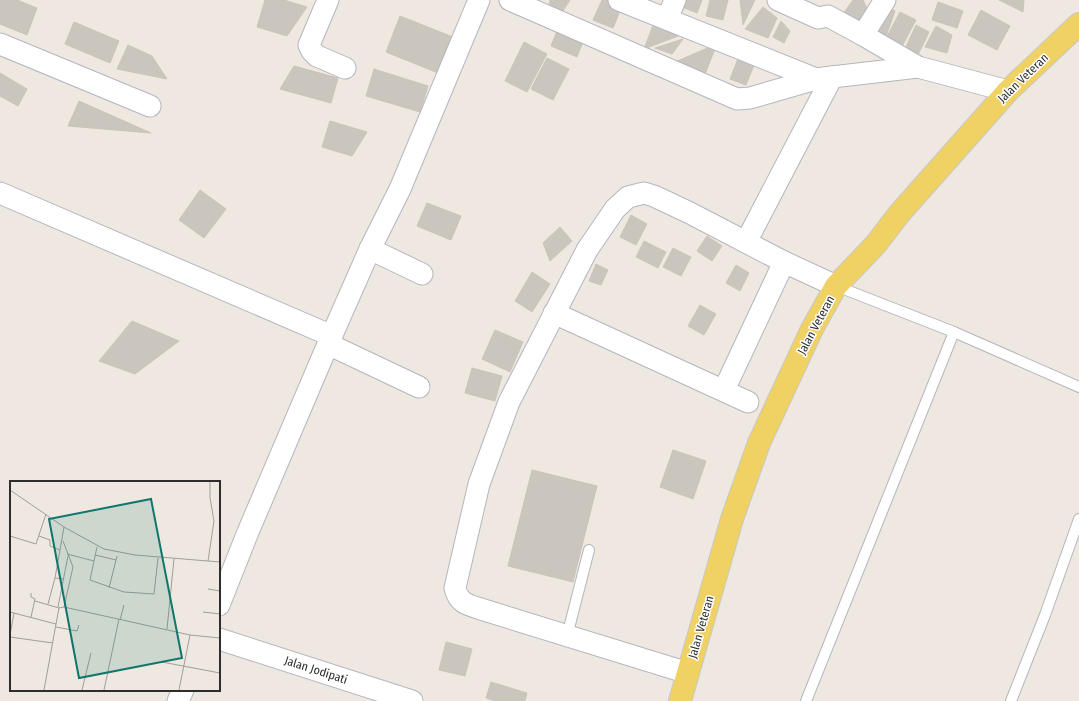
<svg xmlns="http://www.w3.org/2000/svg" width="1079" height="701" font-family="'Fira Sans Condensed',sans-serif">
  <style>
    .building { fill: #cac6be; stroke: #cac4b9 }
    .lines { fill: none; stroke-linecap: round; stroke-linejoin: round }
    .service-casing { stroke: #b3b6c0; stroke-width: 12 }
    .minor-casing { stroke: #b3b6c0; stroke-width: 23 }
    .primary-casing { stroke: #c8c8c8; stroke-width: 24 }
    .service { stroke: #fff; stroke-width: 10 }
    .minor { stroke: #fff; stroke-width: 21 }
    .primary { stroke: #f0d163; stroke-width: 22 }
    .labels { text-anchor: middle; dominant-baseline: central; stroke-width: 3; stroke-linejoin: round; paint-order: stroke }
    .street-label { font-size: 12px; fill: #2d2d2d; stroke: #fff }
    .inset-road { fill: none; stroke: #a19d98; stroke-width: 1 }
    .view { fill: #0f766e; fill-opacity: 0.15; stroke: #0f766e; stroke-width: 2 }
    .inset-edge { fill: none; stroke: #2d2d2d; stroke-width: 2 }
  </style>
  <rect width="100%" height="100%" fill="#eee8e0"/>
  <!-- building -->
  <g class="building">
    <path d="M0,0h17l20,8 -10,27 -27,-11z"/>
    <path d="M265,0h19l23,7 -20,29 -30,-9z"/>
    <path d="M550,0h20l-9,14 -12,-8z"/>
    <path d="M602,0h6l14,6 -9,22 -20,-8z"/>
    <path d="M685,0h17l-5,13 -15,-6z"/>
    <path d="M710,0h18l-5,20 -17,-4z"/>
    <path d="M740,0h15l-12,25z"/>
    <path d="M853,0h10l4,8 -5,17 -22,-7z"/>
    <path d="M999,0h25l-1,12z"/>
    <path d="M938,2l25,9 -6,17 -25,-8z"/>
    <path d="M888,6l7,5 -11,31 -14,-10z"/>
    <path d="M763,7l14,11 -9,20 -23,-9z"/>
    <path d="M981,10l29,16 -13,24 -29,-15z"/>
    <path d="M900,12l16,8 -16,30 -16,-8z"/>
    <path d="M400,16l53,21 -15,36 -52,-21z"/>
    <path d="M655,20l31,13 -42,16z"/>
    <path d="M781,21l9,10 -6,12 -11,-6z"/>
    <path d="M74,22l45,19 -9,22 -45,-19z"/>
    <path d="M916,25l13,7 -11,23 -13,-6z"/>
    <path d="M936,26l16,9 -5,18 -22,-6z"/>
    <path d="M558,28l26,11 -7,18 -26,-11z"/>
    <path d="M683,39l-11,15 -17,-6z"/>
    <path d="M524,42l23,12 -20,38 -22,-11z"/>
    <path d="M717,44l-12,30 -30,-12z"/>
    <path d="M128,45l24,11 15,23 -50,-10z"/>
    <path d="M741,51l16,7 -11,27 -16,-6z"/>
    <path d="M547,58l22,11 -16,31 -22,-11z"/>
    <path d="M294,66l44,12 -7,25 -51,-14z"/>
    <path d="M374,69l54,17 -8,26 -54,-16z"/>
    <path d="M0,73l27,16 -9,17 -18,-10z"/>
    <path d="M79,101l72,32 -83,-7z"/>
    <path d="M330,121l37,11 -15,24 -30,-9z"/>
    <path d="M200,190l26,19 -22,29 -25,-18z"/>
    <path d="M427,203l34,13 -10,24 -34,-14z"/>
    <path d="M631,215l16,9 -11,21 -16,-8z"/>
    <path d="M560,227l12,14 -22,20 -7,-18z"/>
    <path d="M707,236l15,10 -10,15 -15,-10z"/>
    <path d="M644,241l22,11 -8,16 -22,-11z"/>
    <path d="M673,248l18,9 -10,19 -18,-9z"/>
    <path d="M596,264l12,6 -7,15 -12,-4z"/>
    <path d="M736,265l13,8 -9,18 -14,-8z"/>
    <path d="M532,272l18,12 -18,28 -17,-11z"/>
    <path d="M700,305l16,9 -12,21 -16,-9z"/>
    <path d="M132,321l47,20 -44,33 -36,-13z"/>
    <path d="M495,330l28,12 -13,30 -28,-13z"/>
    <path d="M472,368l30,8 -7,25 -30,-8z"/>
    <path d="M673,450l33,11 -13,38 -33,-12z"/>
    <path d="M532,470l65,16 -24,96 -65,-16z"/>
    <path d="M446,642l26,7 -7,27 -26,-6z"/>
    <path d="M491,682l36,11 -2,8h-30l-9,-3z"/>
  </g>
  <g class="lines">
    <!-- service casing -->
    <g class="service-casing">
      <g id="service">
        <path d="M836,286l118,46 125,55"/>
        <path d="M567,636l22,-86"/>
        <path d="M806,701l148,-369"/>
        <path d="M1011,701l34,-86 34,-96"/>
      </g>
    </g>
    <!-- minor casing -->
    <g class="minor-casing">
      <g id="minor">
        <path d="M328,0l-19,45 3,6 5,5 28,12"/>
        <path d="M510,0l227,99 13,-1 66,-19 16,-2 86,-10"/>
        <path d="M619,0l197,79"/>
        <path d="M778,0l40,18 10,-2 35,19"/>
        <path d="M885,0l-22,35 55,32 90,24"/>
        <path d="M667,19l8,-19"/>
        <path d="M0,44l150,62"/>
        <path d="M0,193l332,143"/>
        <path d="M746,242l86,-165"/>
        <path d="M370,249l52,25"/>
        <path d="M554,313l194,89"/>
        <path d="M328,344l91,43"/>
        <path d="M724,390l60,-128"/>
        <path d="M219,605l29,-73 80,-188 42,-95 30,-60 79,-189"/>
        <path d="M219,639l193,62"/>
        <path d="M688,673l-204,-63c-14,-5 -25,-5 -29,-22l24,-104 30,-82 78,-152 28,-41 13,-12 16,-4 10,3 36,17 94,49 52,24"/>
        <path d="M178,701l5,-11"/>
      </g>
    </g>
    <!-- primary casing -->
    <g class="primary-casing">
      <path id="primary" d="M680,701l52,-182 27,-76 53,-114 24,-43 40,-42 23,-30 109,-123 71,-67"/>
    </g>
    <!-- service -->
    <use href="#service" class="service"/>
    <!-- minor -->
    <use href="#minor" class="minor"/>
    <!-- primary -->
    <use href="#primary" class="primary"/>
  </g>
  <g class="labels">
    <!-- street labels -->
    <g class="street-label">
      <text transform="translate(1023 78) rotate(-44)">Jalan Veteran</text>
      <text transform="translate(816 325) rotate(-62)">Jalan Veteran</text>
      <text transform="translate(701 627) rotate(-74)">Jalan Veteran</text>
      <text transform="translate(316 670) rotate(18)">Jalan Jodipati</text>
    </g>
  </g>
  <!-- overview -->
  <g transform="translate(10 481)">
    <rect width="210" height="210" fill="#eee8e0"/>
    <path class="inset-road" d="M0,9l54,37 40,22 31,6 85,7M0,55l26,8 10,-30M29,55l11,4v6l10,4 4,-23M53,60l10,26 -9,40M87,66l-7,33 34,12 30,2 4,-36M50,69l-5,28 8,1M57,73l27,7M85,74l21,5M198,80l6,-40 -4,-23v-16M99,107l8,-32M198,108l12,2M25,120l24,7M38,123l7,-26M48,126l10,-51M0,131l46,12 3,-16 5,-1 126,28 -11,55M193,131l17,2M21,136l4,-18 -4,-2v-4M110,139l4,-15M46,146l21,4 2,-6M157,148l7,-70M0,154l4,-22M180,154l30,3M0,156l43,6M152,181l21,4M173,185l37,7M34,209l12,-66M72,209l9,-37M94,209l15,-71"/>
    <path class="view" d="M141,18l31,159 -103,20 -30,-159z"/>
    <rect width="210" height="210" class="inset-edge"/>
  </g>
</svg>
